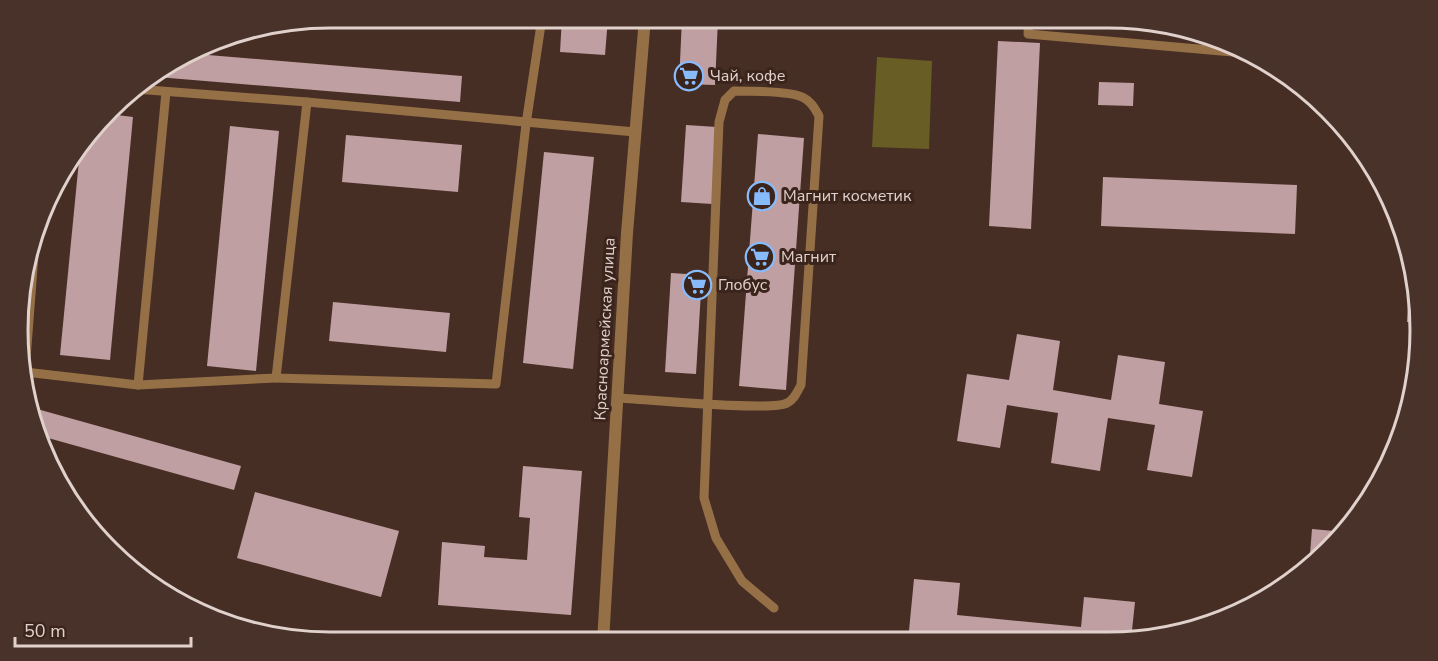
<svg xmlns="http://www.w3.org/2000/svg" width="1438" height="661" font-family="'Nunito Sans',sans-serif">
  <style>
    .green { fill: #685d25 }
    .building { fill: #c09fa2 }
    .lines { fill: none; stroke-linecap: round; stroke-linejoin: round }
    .service { stroke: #957046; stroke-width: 9 }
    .minor { stroke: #957046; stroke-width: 12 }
    .labels { text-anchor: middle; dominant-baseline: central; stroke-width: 6; stroke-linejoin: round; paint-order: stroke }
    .poi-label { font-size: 16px; fill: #e1d1cc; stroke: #3b241b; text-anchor: start }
    .street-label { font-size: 16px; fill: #e1d1cc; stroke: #3b241b }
    .rim { fill: none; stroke: #e1d1cc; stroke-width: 3 }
  </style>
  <rect width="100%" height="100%" fill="#462e25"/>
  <!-- green -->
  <path class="green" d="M877,57l55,4 -3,88 -57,-2z"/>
  <!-- building -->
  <g class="building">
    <path d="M562,18h46l-3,37 -45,-3z"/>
    <path d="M682,18l36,1 -3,66 -36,-1z"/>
    <path d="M998,41l42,2 -9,186 -42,-3z"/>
    <path d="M196,54l266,22 -2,26 -303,-25z"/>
    <path d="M1099,82l35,1 -1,23 -35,-1z"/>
    <path d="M109,114l24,3 -23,243 -50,-5 20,-205z"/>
    <path d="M686,125l31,2 -5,77 -31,-2z"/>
    <path d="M230,126l49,5 -23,240 -49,-5z"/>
    <path d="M758,134l46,4 -18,252 -47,-4z"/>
    <path d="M346,135l116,10 -4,47 -116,-10z"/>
    <path d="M544,152l50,5 -21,212 -50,-6z"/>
    <path d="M1103,177l194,8 -2,49 -194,-8z"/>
    <path d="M671,273l31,2 -6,99 -31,-2z"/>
    <path d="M1409,278h1l8,45 -11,-1z"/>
    <path d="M333,302l117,11 -4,39 -117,-11z"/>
    <path d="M1017,334l43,7 -7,49 58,10 7,-45 47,7 -6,42 44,7 -11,66 -45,-7 8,-45 -47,-7 -8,53 -49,-8 7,-50 -51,-8 -7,43 -43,-7 10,-67 42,6z"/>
    <path d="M30,407l211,59 -7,24 -193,-54z"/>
    <path d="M523,466l59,5 -11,144 -133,-10 4,-63 43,4 -1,11 43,3 3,-42 -11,-1z"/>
    <path d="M255,492l144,39 -18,66 -144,-39z"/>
    <path d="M1312,529l33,3 -36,35z"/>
    <path d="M914,579l46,4 -3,32 124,12 3,-30 51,5 -4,38 -223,1z"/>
  </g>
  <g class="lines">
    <!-- service -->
    <g class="service">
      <path d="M1029,18l-1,16 216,19"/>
      <path d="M135,89l172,13 328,30"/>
      <path d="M307,102l-31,276 220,6 30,-260 16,-106"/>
      <path d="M35,242l-10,130 113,13 138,-7"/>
      <path d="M138,385l28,-293"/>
      <path d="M618,398c26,1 153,14 169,5 7,-3 10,-11 14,-18l18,-269c-4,-7 -7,-14 -15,-18 -10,-7 -56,-7 -70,-7l-9,9 -6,22 -15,376 12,40 26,43 32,27"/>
    </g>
    <!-- minor -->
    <path class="minor" d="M603,642l24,-409 18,-215"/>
  </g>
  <!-- icons -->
  <defs>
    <g id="supermarket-ring" transform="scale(1.5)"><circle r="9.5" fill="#3b241b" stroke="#87bbfb" stroke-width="1.5"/><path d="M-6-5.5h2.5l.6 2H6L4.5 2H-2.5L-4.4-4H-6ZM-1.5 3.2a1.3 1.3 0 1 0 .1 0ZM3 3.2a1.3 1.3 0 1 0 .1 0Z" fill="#87bbfb"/></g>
    <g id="shop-ring" transform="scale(1.5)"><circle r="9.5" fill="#3b241b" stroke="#87bbfb" stroke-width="1.5"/><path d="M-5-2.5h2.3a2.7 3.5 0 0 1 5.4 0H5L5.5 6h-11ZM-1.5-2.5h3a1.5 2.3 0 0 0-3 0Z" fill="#87bbfb"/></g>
  </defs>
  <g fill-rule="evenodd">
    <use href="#supermarket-ring" x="689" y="76"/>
    <use href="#shop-ring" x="762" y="196"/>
    <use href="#supermarket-ring" x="760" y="257"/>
    <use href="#supermarket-ring" x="697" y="285"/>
  </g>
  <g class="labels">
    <!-- poi labels -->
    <g class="poi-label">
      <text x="710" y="76">Чай, кофе</text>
      <text x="783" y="196">Магнит косметик</text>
      <text x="781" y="257">Магнит</text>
      <text x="718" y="285">Глобус</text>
    </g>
    <!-- street labels -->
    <g class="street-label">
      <text transform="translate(605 329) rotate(-87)">Красноармейская улица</text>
    </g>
  </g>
  <!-- crop -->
  <path d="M0 0H1438V661H0ZM330 28H1108A302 302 0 0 1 1410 330V330A302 302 0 0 1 1108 632H330A302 302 0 0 1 28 330V330A302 302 0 0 1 330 28Z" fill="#483229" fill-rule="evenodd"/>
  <path class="rim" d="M330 28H1108A302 302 0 0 1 1410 330V330A302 302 0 0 1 1108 632H330A302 302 0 0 1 28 330V330A302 302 0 0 1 330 28Z"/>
  <!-- scale -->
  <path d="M15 637v9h176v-9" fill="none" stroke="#e1d1cc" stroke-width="3"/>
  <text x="24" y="637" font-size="18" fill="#e1d1cc" stroke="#3b241b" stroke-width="4.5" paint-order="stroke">50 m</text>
</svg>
